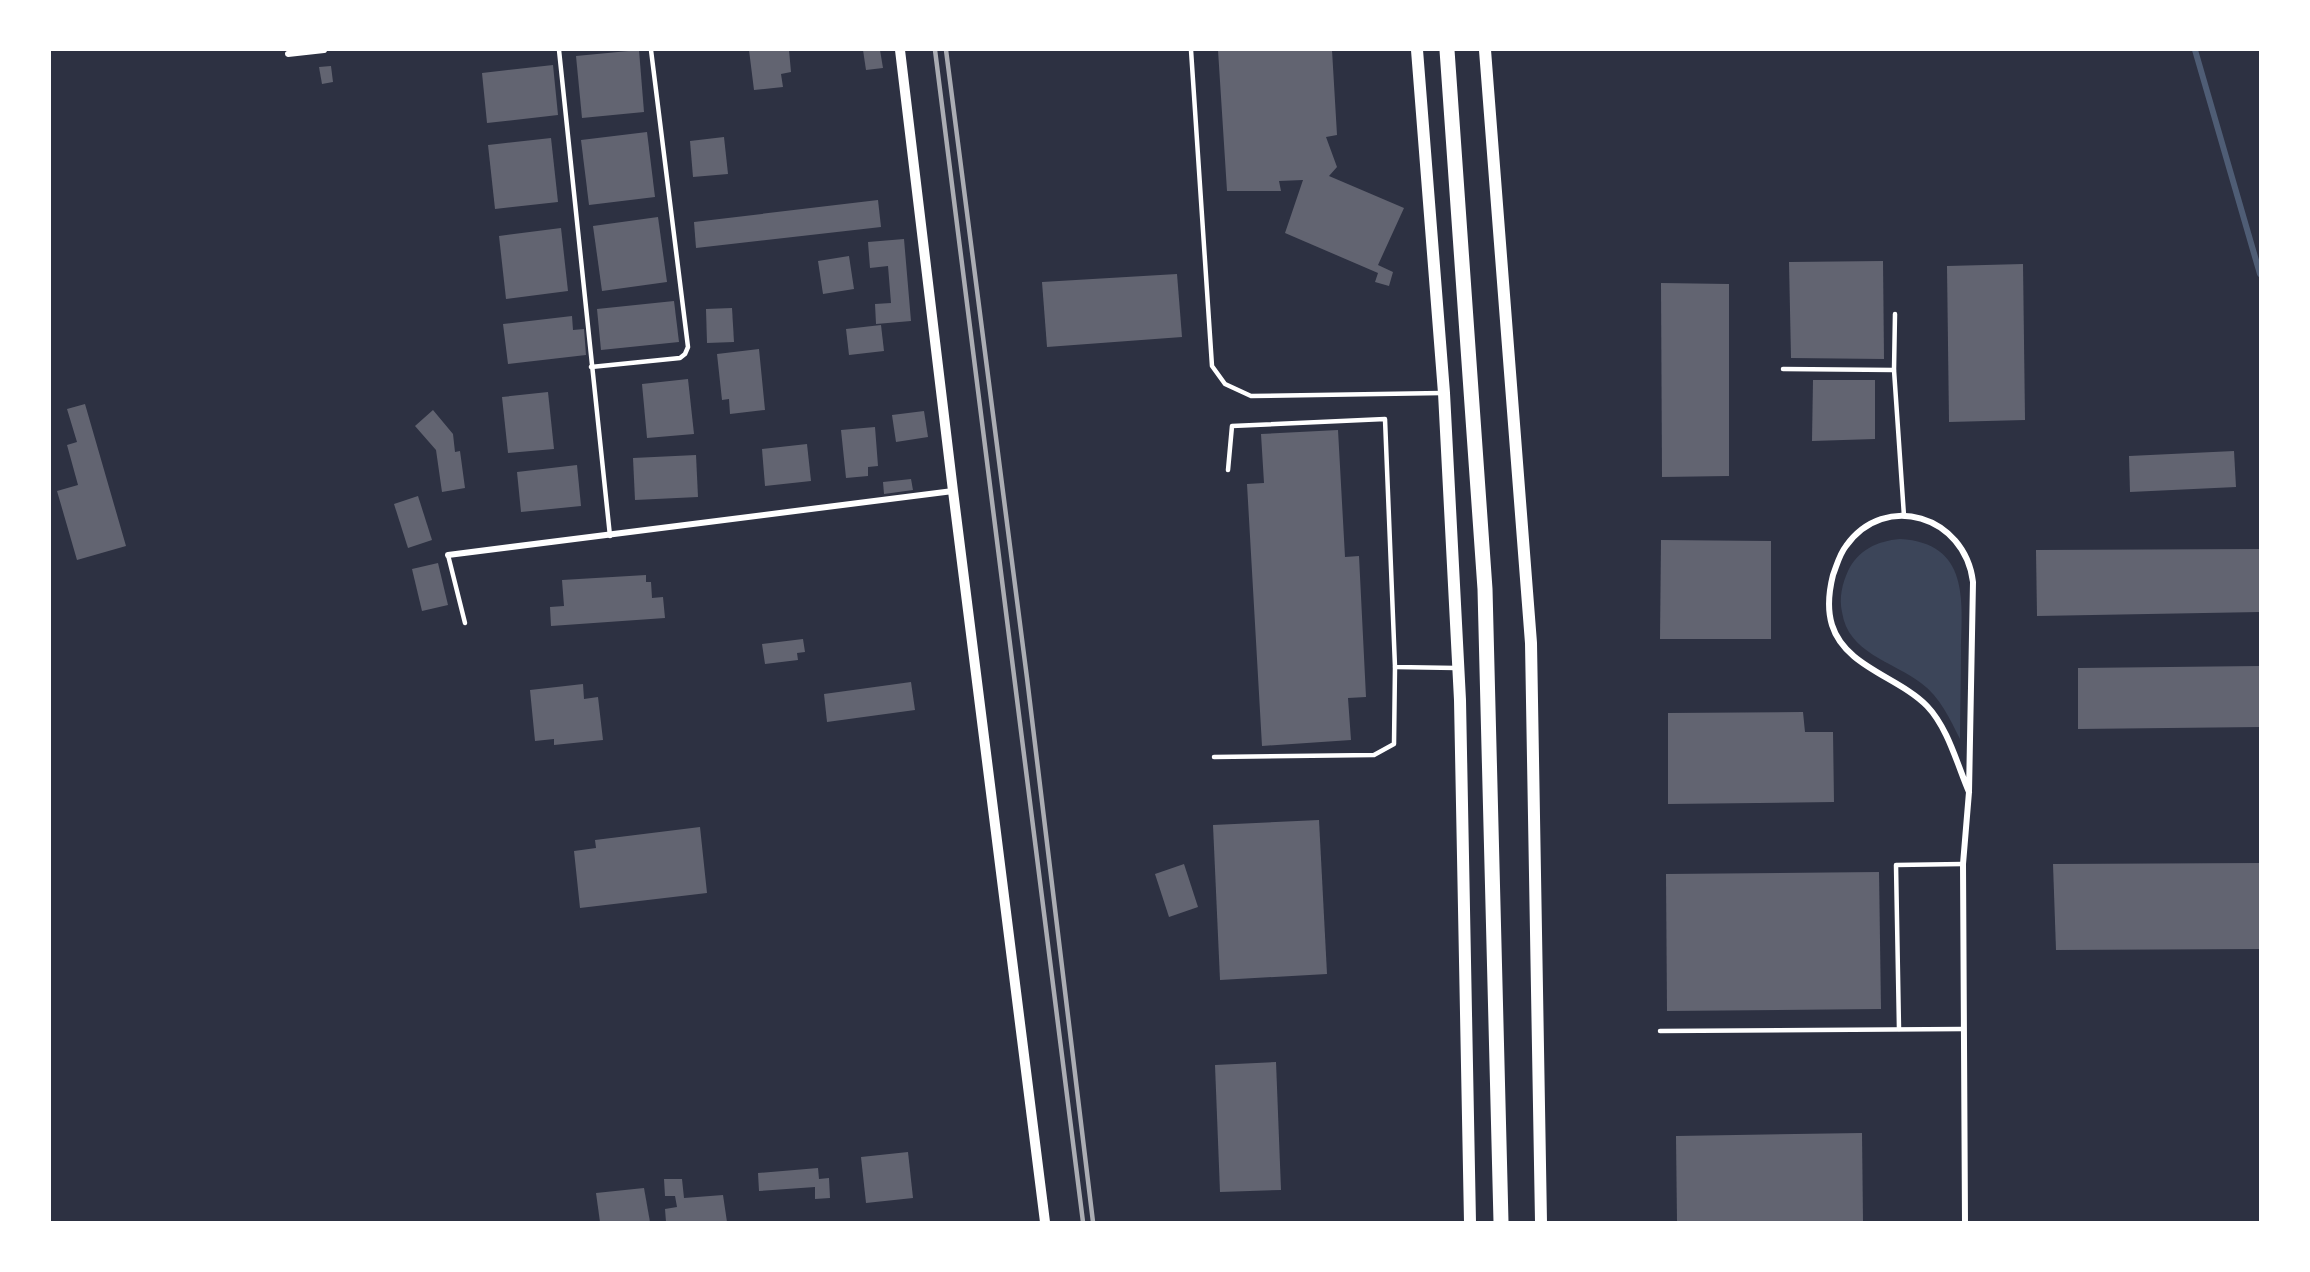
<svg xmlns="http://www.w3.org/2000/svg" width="2310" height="1272" font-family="Figtree,sans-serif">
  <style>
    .green { fill: #3c4559 }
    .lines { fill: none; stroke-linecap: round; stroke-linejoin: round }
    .stream { stroke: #4f5d75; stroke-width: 6 }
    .building { fill: #626471 }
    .service { stroke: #fff; stroke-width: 4.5 }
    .minor { stroke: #fff; stroke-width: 6 }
    .tertiary { stroke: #fff; stroke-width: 10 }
    .secondary { stroke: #fff; stroke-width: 12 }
    .primary { stroke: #fff; stroke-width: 15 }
    .rail { stroke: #abadb3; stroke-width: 4.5 }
  </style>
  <rect width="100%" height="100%" fill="#2d3142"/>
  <!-- green -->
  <path class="green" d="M1900,539c70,4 62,62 61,112 0,30 -1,59 -1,88 -10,-20 -20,-42 -39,-56 -29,-22 -73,-30 -79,-71 -3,-14 0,-28 6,-41 10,-21 29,-30 52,-32z"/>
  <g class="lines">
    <!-- stream -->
    <path class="stream" d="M2195,50l65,224"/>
  </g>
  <!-- building -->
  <g class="building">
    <path d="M639,50l5,62 -62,6 -6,-62z"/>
    <path d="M749,50h40l2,22 -10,2 2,13 -29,3z"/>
    <path d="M863,50h17l3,18 -17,2z"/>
    <path d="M1218,50h114l5,85 -11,2 11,30 -8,9 75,32 -26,57 15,7 -4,14 -14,-4 3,-9 -93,-40 18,-53 -24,1 2,10h-54z"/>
    <path d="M553,65l5,50 -71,8 -5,-50z"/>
    <path d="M331,66l2,16 -11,2 -3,-17z"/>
    <path d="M647,132l8,65 -66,8 -8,-65z"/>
    <path d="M724,137l4,37 -35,3 -3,-36z"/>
    <path d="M551,138l7,64 -63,7 -7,-64z"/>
    <path d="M878,200l3,27 -185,21 -2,-26z"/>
    <path d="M658,217l9,65 -65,9 -9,-65z"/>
    <path d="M561,228l7,63 -62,8 -7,-63z"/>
    <path d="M904,239l7,82 -35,3 -1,-20 16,-1 -3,-37 -18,2 -2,-26z"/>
    <path d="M849,256l5,33 -31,5 -5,-33z"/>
    <path d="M1883,261l1,98 -93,-1 -2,-96z"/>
    <path d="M2023,264l2,156 -76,2 -2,-156z"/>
    <path d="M1177,274l5,63 -135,10 -5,-65z"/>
    <path d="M1661,283l68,1v192l-67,1z"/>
    <path d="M674,301l5,41 -78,8 -4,-41z"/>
    <path d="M732,308l2,34 -27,1 -1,-34z"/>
    <path d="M572,316l1,14 11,-1 2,26 -78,9 -5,-40z"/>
    <path d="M881,325l3,26 -35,4 -3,-26z"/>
    <path d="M759,349l6,61 -35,4 -1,-15 -7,1 -5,-46z"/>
    <path d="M688,379l6,55 -47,4 -5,-54z"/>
    <path d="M1813,380h62v59l-63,2z"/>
    <path d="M548,392l6,57 -46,4 -6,-56z"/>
    <path d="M85,404l41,142 -49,14 -20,-69 21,-6 -11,-40 10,-3 -10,-33z"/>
    <path d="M433,410l20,24 2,18 5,-1 5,37 -23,4 -6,-42 -21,-24z"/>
    <path d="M924,411l4,26 -32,5 -4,-27z"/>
    <path d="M875,427l3,39 -10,1v9l-22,2 -5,-48z"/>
    <path d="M1338,430l7,127 14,-1 7,141 -18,1 3,42 -89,6 -15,-262 17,-1 -3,-49z"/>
    <path d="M807,444l4,37 -46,5 -3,-37z"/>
    <path d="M2234,451l2,36 -106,5 -1,-36z"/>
    <path d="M696,455l2,42 -63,3 -2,-42z"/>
    <path d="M577,465l4,41 -60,6 -4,-40z"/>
    <path d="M911,479l2,11 -29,4 -1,-12z"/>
    <path d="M418,496l14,44 -24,8 -14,-44z"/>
    <path d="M1661,540l110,1v98h-111z"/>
    <path d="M2260,549v63l-223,4 -1,-66z"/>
    <path d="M438,563l10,42 -26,6 -10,-42z"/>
    <path d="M646,575v7h5l1,16 11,-1 2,21 -114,8 -1,-19 14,-1 -2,-26z"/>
    <path d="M803,639l2,13 -8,1 1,7 -33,4 -3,-20z"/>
    <path d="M2260,666v61l-182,2v-61z"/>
    <path d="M911,682l4,28 -88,12 -3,-28z"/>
    <path d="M583,684l1,15 14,-2 5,43 -49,5v-6l-19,2 -5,-51z"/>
    <path d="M1803,712l2,20h28l1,70 -166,2v-91z"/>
    <path d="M1319,820l8,154 -107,6 -7,-155z"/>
    <path d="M700,827l7,66 -127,15 -6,-57 22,-3 -1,-8z"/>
    <path d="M2260,863v86l-204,1 -3,-86z"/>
    <path d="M1184,864l14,43 -29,10 -14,-43z"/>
    <path d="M1879,872l2,137 -214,2 -1,-137z"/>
    <path d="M1276,1062l5,128 -61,2 -5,-127z"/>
    <path d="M1862,1133l1,89h-186l-1,-86z"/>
    <path d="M908,1152l5,46 -47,5 -5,-46z"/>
    <path d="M818,1168l1,11 10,-1 1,20 -15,1v-12l-56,4 -1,-18z"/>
    <path d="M664,1179h18l2,19 39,-3 4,27h-61l-1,-13 12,-2 -2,-11h-10z"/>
    <path d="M644,1188l6,34h-50l-4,-29z"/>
  </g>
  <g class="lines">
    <!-- service -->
    <g class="service">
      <path d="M559,50l51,486"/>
      <path d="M1191,50l21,316 13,18 26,12 191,-3"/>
      <path d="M1895,314l-1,56 10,146"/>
      <path d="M591,367l89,-9 5,-4 3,-7 -37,-297"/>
      <path d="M1783,369l111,1"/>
      <path d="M1228,470l4,-44 153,-7 10,248 61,1"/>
      <path d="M448,555l17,68"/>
      <path d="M1214,757l160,-2 20,-11 1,-77"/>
      <path d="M1899,1029l-3,-164 67,-1"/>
      <path d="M1660,1031l304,-2"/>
    </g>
    <!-- minor -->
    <g class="minor">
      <path d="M288,54l36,-4"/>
      <path d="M448,555l505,-64"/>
      <path d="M1965,1222l-2,-358 6,-72 4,-210c-8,-66 -88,-91 -127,-36 -7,9 -9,19 -13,29 -4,16 -6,34 -1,50 13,42 67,52 95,81 21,22 30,58 42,86"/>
    </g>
    <!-- tertiary -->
    <path class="tertiary" d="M900,50l53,441 92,731"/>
    <!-- secondary -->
    <g class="secondary">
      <path d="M1417,50l27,343 16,307 10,522"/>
      <path d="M1485,50l46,593 10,579"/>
    </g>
    <!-- primary -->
    <path class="primary" d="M1447,50l38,539 16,633"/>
    <!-- rail -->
    <g class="rail">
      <path d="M935,50l148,1172"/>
      <path d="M946,50l81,628 66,544"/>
    </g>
  </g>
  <!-- border -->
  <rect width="2310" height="1272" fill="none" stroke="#ffffff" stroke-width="102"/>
</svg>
